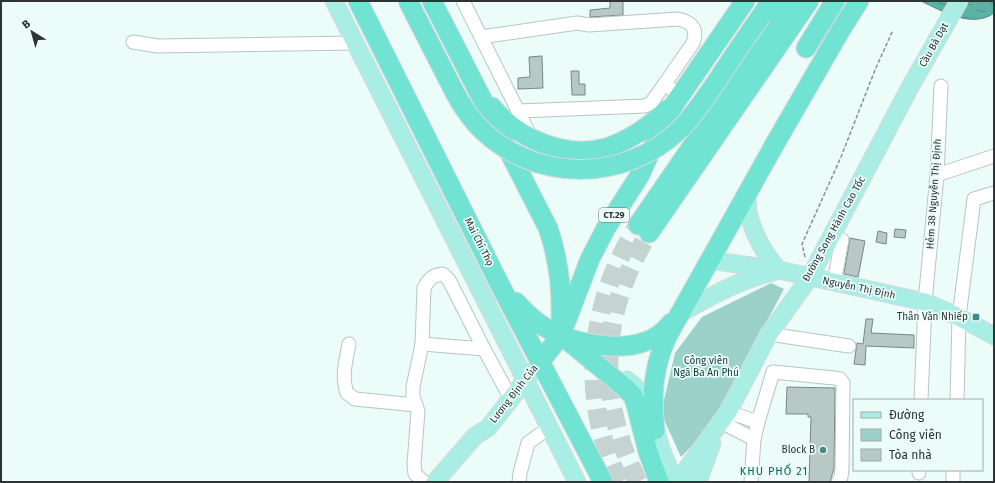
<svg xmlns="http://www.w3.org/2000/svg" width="995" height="483" font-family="'Fira Sans',sans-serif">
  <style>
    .park { fill: #9bd1c8 }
    .water { fill: url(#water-ripples); stroke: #4f8c84 }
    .building { fill: #b7c8c5; stroke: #798885 }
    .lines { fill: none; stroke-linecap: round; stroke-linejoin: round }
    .highway-tunnel { stroke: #c5d4d1; stroke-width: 19; stroke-dasharray: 19 10; stroke-linecap: butt }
    .minor-casing { stroke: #b6c6c3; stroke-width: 15 }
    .major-casing { stroke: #d9dada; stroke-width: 19 }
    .highway-casing { stroke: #d9dada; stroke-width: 21 }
    .path { stroke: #879391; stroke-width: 1.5; stroke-dasharray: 4 2; stroke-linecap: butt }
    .minor { stroke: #fff; stroke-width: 13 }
    .major { stroke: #a9eee5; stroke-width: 17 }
    .highway { stroke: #70e3d3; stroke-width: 19 }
    .highway-bridge-casing { stroke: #d9dada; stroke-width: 21; stroke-linecap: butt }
    .highway-bridge { stroke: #70e3d3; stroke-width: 19 }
    .poi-dot { fill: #458a80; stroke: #ebfcf9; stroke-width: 1.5 }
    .labels { text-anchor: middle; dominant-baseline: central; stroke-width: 3.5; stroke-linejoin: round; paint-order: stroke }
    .shield { fill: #ebfcf9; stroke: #66706e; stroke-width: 1 }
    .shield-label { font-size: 9px; font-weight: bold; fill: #2d3433 }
    .street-label { font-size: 10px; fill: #2d3433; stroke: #ebfcf9 }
    .poi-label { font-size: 10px; fill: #2d3433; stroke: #ebfcf9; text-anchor: end }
    .park-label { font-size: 10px; fill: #103934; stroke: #ebfcf9 }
    .neighbourhood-label { font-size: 11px; letter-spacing: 1px; fill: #05665c; stroke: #ebfcf9 }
  </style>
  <defs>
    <pattern id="water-ripples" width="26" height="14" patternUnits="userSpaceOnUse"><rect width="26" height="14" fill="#5db2a6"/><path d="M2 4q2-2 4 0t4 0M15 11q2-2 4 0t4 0" fill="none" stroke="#4d9288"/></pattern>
  </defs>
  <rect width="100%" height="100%" fill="#ebfcf9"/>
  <!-- park -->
  <path class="park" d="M771,283l13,6 -72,136 -31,32 -20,-44 14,-60 27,-36z"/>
  <!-- water -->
  <path class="water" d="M921,1h73v12c-22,16 -52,-2 -73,-12z"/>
  <!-- building -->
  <g class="building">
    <path d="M610,1h13v14l-33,2v-7l20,-2z"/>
    <path d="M542,56l1,32 -25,1v-11l12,-1 -1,-20z"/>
    <path d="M571,71h8v13h6v11h-13z"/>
    <path d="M895,229l11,1 -1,8 -11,-1z"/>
    <path d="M878,231l9,2 -1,11 -10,-2z"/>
    <path d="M850,238l15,3 -7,36 -14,-3z"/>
    <path d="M866,319h7l-2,14 43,2v13l-48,-2 -1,19 -11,-1 3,-21 6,1z"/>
    <path d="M787,387l48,1 -1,80 -4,14h-21l2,-65h-3v-3h-22z"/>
  </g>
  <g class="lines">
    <!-- highway-tunnel -->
    <g class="highway-tunnel">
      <path d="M620,482c-42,-84 -31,-179 18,-257"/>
      <path d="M638,482c-42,-85 -39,-168 11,-249"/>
    </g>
    <!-- minor casing -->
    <g class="minor-casing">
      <g id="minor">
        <path d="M463,1l69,138"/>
        <path d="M481,37l96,-14 12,2 89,-6c14,3 20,10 15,24l-29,42 17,9"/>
        <path d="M133,42l25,4 197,-3"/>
        <path d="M519,111l126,-5 6,-3 13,-18"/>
        <path d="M937,175l57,-19"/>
        <path d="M834,282l8,-42"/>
        <path d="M769,334l80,12"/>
        <path d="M349,344c-3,17 -8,32 -2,49l8,6 61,6"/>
        <path d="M422,344l62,5 27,50"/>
        <path d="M921,400l4,-98 12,-127 4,-89"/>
        <path d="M957,400l2,-83 15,-118 20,-6"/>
        <path d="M728,412l30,10"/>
        <path d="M721,422l33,17"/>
        <path d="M919,473v-3"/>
        <path d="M424,482l-9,-8 -1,-10 4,-53 -5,-14v-10l9,-43 2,-56c5,-9 8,-13 19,-14l6,6 35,69"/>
        <path d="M519,482l1,-9 8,-30 22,-16"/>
        <path d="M751,482l3,-43 4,-17 15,-50 61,6 6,1 3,4 -1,86 -1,8 -3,5"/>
        <path d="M953,482v-12"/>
      </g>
    </g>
    <!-- major casing -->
    <g class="major-casing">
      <g id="major">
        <path d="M334,1l243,481"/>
        <path d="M747,194c1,7 0,16 2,22 6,21 16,39 30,54"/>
        <path d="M710,260l69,10 146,32 34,15 35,19"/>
        <path d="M679,314c30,-17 60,-34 94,-42"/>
        <path d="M627,380c24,17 24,39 33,65 4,13 10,25 15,37"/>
        <path d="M435,482l40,-46 13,-8 44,-56"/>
        <path d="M677,482l51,-70 41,-78 41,-57 99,-188 50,-88"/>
        <path d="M698,482l14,-39"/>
      </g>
    </g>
    <!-- highway casing -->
    <g class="highway-casing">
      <g id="highway">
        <path d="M358,1l141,282 104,199"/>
        <path d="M432,1l116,227c11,31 14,61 13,94"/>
        <path d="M761,16l10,-15"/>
        <path d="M806,48l29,-47"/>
        <path d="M492,107c26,32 73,52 114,41 22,-7 45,-23 62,-39"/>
        <path d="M638,225l154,-224"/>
        <path d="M649,233l160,-232"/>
        <path d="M516,302c9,10 18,19 30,26 25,15 70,24 98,14 11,-3 20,-10 27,-19"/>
        <path d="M567,340l57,47 9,9 3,9 12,47 11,30"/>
        <path d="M541,361l20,-26 29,-76 16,-31 34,-53 25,-55 12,-20 68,-99"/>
        <path d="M655,430c-4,-34 -2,-64 13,-95l108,-193 63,-109 20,-32"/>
      </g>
    </g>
    <!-- path -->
    <path class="path" d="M805,257l-3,-13 39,-87 34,-87 18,-40"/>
    <!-- minor -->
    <use href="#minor" class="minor"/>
    <!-- major -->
    <use href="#major" class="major"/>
    <!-- highway -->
    <use href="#highway" class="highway"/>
    <!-- highway-bridge casing -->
    <g class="highway-bridge-casing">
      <path id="highway-bridge" d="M408,1l47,92c6,11 13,22 22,32 54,58 147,59 203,4 14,-13 24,-30 35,-45 15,-23 30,-45 46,-68"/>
    </g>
    <!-- highway-bridge -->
    <use href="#highway-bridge" class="highway-bridge"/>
  </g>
  <!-- markers -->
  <g class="poi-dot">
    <rect x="972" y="313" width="8" height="8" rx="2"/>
    <circle cx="823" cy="450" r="4"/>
  </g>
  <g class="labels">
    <!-- shield labels -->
    <rect class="shield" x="599" y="208" width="30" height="14" rx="3"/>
    <g class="shield-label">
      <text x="614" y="215">CT.29</text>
    </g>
    <!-- street labels -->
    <g class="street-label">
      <text transform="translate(934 45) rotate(-61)">Cầu Bà Dạt</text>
      <text transform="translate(934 194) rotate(-86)">Hẻm 38 Nguyễn Thị Định</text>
      <text transform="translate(834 229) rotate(-61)">Đường Song Hành Cao Tốc</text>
      <text transform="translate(479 242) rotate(63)">Mai Chí Thọ</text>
      <text transform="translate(859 288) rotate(12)">Nguyễn Thị Định</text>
      <text transform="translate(514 394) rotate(-52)">Lương Định Của</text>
    </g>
    <!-- poi labels -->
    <g class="poi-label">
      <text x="968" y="317">Thân Văn Nhiếp</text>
      <text x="815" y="450">Block B</text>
    </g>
    <!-- park labels -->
    <g class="park-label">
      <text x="706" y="361">Công viên<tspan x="706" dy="12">Ngã Ba An Phú</tspan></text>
    </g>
    <!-- neighbourhood labels -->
    <g class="neighbourhood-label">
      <text x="774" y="471">KHU PHỐ 21</text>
    </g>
  </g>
  <!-- border -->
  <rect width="995" height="483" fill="none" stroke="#2d3433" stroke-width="4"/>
  <!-- legend -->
  <rect x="853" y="399" width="130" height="72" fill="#ebfcf9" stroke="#9facaa"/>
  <rect x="861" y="412" width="20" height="6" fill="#a9eee5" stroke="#9facaa"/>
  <text x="889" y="419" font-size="12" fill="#2d3433">Đường</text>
  <rect x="861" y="429" width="20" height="12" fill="#9bd1c8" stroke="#9facaa"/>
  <text x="889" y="439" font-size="12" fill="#2d3433">Công viên</text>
  <rect x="861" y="449" width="20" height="12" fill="#b7c8c5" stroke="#9facaa"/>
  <text x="889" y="459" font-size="12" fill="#2d3433">Tòa nhà</text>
  <!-- north arrow -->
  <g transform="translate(32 32) rotate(323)" stroke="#ebfcf9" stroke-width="3" paint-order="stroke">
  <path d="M0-3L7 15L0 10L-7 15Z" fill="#2d3433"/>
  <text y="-6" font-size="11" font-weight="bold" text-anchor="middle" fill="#2d3433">B</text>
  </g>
</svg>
